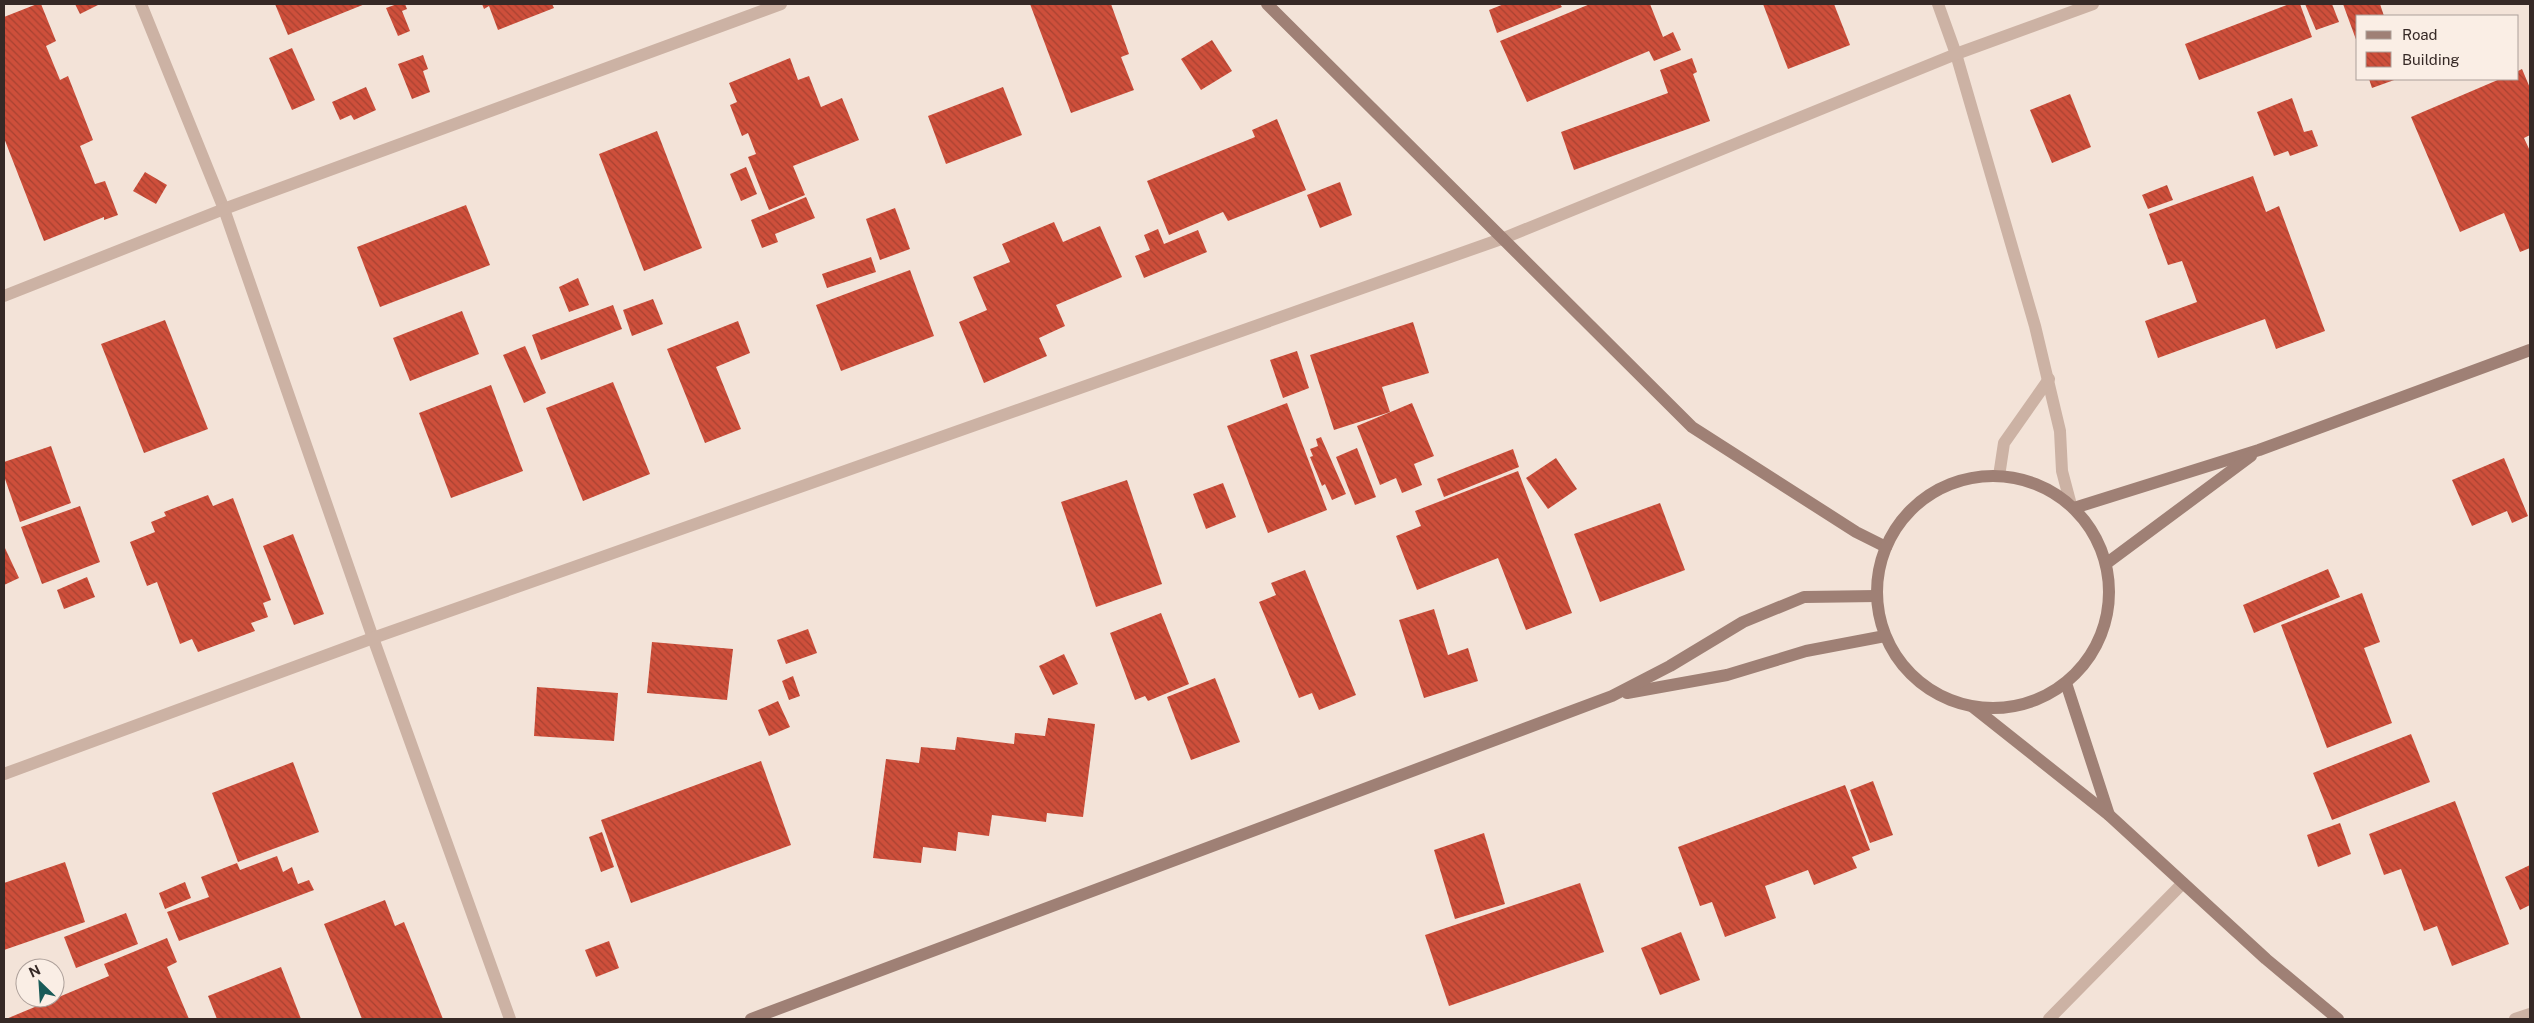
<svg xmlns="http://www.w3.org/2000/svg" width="2534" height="1023" font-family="'Public Sans',sans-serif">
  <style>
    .building { fill: url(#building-back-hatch) }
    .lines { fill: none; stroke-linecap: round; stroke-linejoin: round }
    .lane { stroke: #ccb2a4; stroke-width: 12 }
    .street { stroke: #ccb2a4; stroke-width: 12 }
    .secondary { stroke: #9f8075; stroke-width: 12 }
  </style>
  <defs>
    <pattern id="building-back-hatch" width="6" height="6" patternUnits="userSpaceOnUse" patternTransform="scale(1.25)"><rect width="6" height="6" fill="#ce4f3b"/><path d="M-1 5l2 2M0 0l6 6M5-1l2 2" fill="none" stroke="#a84231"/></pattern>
  </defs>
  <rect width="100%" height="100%" fill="#f3e3d8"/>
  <!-- building -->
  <g class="building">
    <path d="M37,4h4l15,37 -10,5 14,34 8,-4 25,64 -13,6 15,38 10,-3 13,34 -14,5v-3l-60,24 -40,-103v-121z"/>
    <path d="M75,4h25l-20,10z"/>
    <path d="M275,4h90l-77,31z"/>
    <path d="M397,4h8l2,5 -5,2 8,20 -12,5 -12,-28z"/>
    <path d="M482,4h70l2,4 -56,22 -9,-24 -5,3z"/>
    <path d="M1030,4h81l18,50 -8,3 13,33 -63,23z"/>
    <path d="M1504,4h56l2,3 -65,26 -8,-23z"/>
    <path d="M1590,4h60l13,33 10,-5 8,18 -27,11 -5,-10 -122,51 -27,-61z"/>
    <path d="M1763,4h71l16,41 -62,24z"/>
    <path d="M2289,4h11l12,33 -113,43 -14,-36z"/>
    <path d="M2305,4h27l7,18 -23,8z"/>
    <path d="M2343,4h37l4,12h-26v29z"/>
    <path d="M1212,40l20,31 -31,19 -20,-31z"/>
    <path d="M292,48l23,52 -23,10 -23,-52z"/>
    <path d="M423,55l5,14 -5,2 7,21 -18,7 -14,-35z"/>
    <path d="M790,58l8,22 11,-4 12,31 21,-9 17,42 -66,26 12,29 -36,15 -21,-53 8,-3 -8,-21 -6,3 -12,-31 7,-3 -8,-19z"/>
    <path d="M1692,58l5,14 -4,2 17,47 -136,49 -13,-38 107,-39 -8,-23z"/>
    <path d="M2522,69l8,19v47l-6,3 6,13v97l-10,4 -16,-39 -44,19 -49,-115 89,-38h18v-8z"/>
    <path d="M2369,79h28l-25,9z"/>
    <path d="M366,87l10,23 -22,10 -3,-5 -11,5 -8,-18z"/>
    <path d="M1003,87l19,48 -76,29 -18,-48z"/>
    <path d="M2070,94l21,53 -39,16 -22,-53z"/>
    <path d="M2292,98l12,34 8,-2 6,16 -28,10 -2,-5 -14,5 -17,-44z"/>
    <path d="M1277,119l29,71 -78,31 -5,-9 -54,23 -22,-54 108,-44 -3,-7z"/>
    <path d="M657,131l45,117 -58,23 -45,-117z"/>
    <path d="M746,167l11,27 -16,7 -11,-27z"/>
    <path d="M145,172l22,13 -11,19 -23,-13z"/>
    <path d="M2253,176l13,36 13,-6 46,125 -49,18 -11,-30 -107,39 -13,-37 52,-19 -15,-41 -14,4 -19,-51z"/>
    <path d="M1340,182l12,33 -32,13 -13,-33z"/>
    <path d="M2167,185l6,15 -25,9 -6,-14z"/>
    <path d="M806,197l9,21 -40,16 3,8 -16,6 -11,-28z"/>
    <path d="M466,205l24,60 -110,42 -23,-60z"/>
    <path d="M895,208l15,41 -30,11 -14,-41z"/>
    <path d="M1054,222l9,20 37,-16 22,51 -66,28 9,21 -26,12 8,18 -63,27 -25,-61 28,-12 -14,-33 37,-15 -8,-18z"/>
    <path d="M1158,229l6,15 34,-14 9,22 -63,26 -9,-22 15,-6 -6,-15z"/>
    <path d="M871,257l5,15 -49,16 -5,-14z"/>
    <path d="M910,270l24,66 -93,35 -25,-66z"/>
    <path d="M578,278l11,27 -20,7 -10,-25z"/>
    <path d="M653,299l10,25 -31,12 -9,-26z"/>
    <path d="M613,305l9,24 -81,31 -9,-25z"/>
    <path d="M462,311l17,43 -69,27 -17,-43z"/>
    <path d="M165,320l43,109 -64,24 -43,-109z"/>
    <path d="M738,321l12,32 -34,14 25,62 -36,14 -38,-94z"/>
    <path d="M1413,322l16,51 -47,14 8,25 -56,18 -24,-75z"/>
    <path d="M525,346l21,47 -22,10 -21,-48z"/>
    <path d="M1297,351l12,37 -26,10 -13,-38z"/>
    <path d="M613,382l37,92 -67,27 -37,-93z"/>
    <path d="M491,385l32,86 -72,27 -32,-85z"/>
    <path d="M1287,403l40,107 -59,23 -41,-107z"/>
    <path d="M1412,403l22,53 -20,8 8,21 -20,8 -6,-15 -16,7 -23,-59z"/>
    <path d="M1321,437l25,57 -14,6 -7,-16 -3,2 -12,-29 3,-1 -3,-7 8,-3 -2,-7z"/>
    <path d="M51,446l20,57 -51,19 -16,-46v-14z"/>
    <path d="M1357,448l19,49 -21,8 -19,-48z"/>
    <path d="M1513,449l6,18 -75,30 -7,-18z"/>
    <path d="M1556,458l21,31 -29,20 -22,-31z"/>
    <path d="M2504,458l24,58 -16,7 -5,-12 -35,15 -20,-46z"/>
    <path d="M1518,471l54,142 -46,17 -28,-72 -81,32 -21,-54 25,-10 -6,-15z"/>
    <path d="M1127,480l35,104 -66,23 -35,-105z"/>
    <path d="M1223,483l13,34 -30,12 -13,-35z"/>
    <path d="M208,495l5,11 20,-8 38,102 -8,3 5,14 -17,6 4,8 -57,21 -6,-13 -12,5 -23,-62 -10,4 -17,-44 25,-10 -4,-10 15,-6 -2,-4z"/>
    <path d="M1660,503l25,67 -85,32 -26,-68z"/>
    <path d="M80,506l20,56 -58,22 -21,-57z"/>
    <path d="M293,534l31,80 -30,11 -31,-79z"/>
    <path d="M4,546l15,32 -15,7z"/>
    <path d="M2328,569l12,28 -86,36 -11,-28z"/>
    <path d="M1305,570l51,125 -37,15 -7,-17 -13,5 -40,-96 17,-7 -5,-12z"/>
    <path d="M87,577l8,20 -31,12 -7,-19z"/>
    <path d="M2362,593l18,49 -16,6 28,75 -65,25 -46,-123z"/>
    <path d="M1434,609l14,46 20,-7 10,33 -54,17 -25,-78z"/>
    <path d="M1161,613l28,71 -41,17 -3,-5 -10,4 -25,-67z"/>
    <path d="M808,629l9,24 -31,11 -9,-24z"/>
    <path d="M652,642l81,7 -6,51 -80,-7z"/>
    <path d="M1064,654l14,30 -25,11 -14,-29z"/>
    <path d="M793,676l7,20 -11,4 -7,-19z"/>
    <path d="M1215,678l25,64 -49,18 -24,-63z"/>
    <path d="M537,687l81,6 -4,48 -80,-5z"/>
    <path d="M778,701l12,26 -21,9 -11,-26z"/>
    <path d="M1048,718l47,6 -12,93 -36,-4 -1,9 -54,-7 -3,21 -31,-4 -2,19 -33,-4 -2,16 -48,-5 13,-99 33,4 2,-16 34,3 2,-13 57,7 1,-11 30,3z"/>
    <path d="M2411,734l19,48 -98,38 -19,-47z"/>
    <path d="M761,761l30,84 -160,58 -30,-83z"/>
    <path d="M293,762l26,70 -81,30 -26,-69z"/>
    <path d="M1873,781l20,54 -23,8 -20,-53z"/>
    <path d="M1845,785l25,65 -18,7 5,11 -43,17 -6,-15 -43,16 11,32 -51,19 -13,-35 -12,4 -22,-59z"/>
    <path d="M2455,801l54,143 -57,22 -15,-40 -13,5 -23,-62 -17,6 -15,-41z"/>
    <path d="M2340,823l11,31 -33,13 -11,-32z"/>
    <path d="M602,832l12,35 -13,5 -12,-35z"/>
    <path d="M1484,833l21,71 -50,15 -21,-69z"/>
    <path d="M277,856l6,16 9,-5 6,17 11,-4 5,10 -135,51 -12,-29 42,-15 -8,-20 36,-14 3,7z"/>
    <path d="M65,862l20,60 -81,28v-67z"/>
    <path d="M2530,865v40l-10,5 -15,-33z"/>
    <path d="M185,882l6,16 -26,11 -6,-16z"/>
    <path d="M1580,883l24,69 -155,54 -24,-71z"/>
    <path d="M385,900l10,26 9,-4 39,97h-81l-38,-95z"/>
    <path d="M126,913l12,31 -62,24 -12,-31z"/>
    <path d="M1681,932l19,48 -40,15 -19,-47z"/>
    <path d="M167,938l10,24 -10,5 22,52h-183l103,-43 -5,-12z"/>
    <path d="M609,941l10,27 -23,9 -11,-27z"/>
    <path d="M281,967l20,52h-84l-9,-23z"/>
  </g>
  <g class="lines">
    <!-- lane -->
    <path class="lane" d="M2049,1019l134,-136"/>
    <!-- street -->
    <g class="street">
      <path d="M141,4l83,205 149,429 137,381"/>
      <path d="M1938,4l18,50 79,272 25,105 2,40 9,34"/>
      <path d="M4,296l220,-87 557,-205"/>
      <path d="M1999,476l5,-33 45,-64"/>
      <path d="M4,774l369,-136 1131,-400 452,-184 137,-50"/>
      <path d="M2515,1019l15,-5"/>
    </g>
    <!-- secondary -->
    <g class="secondary">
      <path d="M1267,4l425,423 164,105 30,15"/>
      <circle cx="1993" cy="592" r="116"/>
      <path d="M2074,508l185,-58 271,-100"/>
      <path d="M2107,563l144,-107"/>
      <path d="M2066,683l43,132"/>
      <path d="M1627,693l100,-18 79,-24 79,-15"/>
      <path d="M1973,707l136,108 157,144 72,60"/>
      <path d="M751,1019l861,-323 58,-30 73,-44 61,-25 73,-1"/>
    </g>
  </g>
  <!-- border -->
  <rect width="2534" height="1023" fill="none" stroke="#362926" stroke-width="10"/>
  <!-- legend -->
  <rect x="2356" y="15" width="162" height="65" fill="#faeee5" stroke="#ac9f99"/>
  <rect x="2366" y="31" width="25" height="8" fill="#9f8075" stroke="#ac9f99"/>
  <text x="2402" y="40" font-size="15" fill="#362926">Road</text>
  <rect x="2366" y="52" width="25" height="15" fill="url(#building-back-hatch)" stroke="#ac9f99"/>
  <text x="2402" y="65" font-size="15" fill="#362926">Building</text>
  <!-- north arrow -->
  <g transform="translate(40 983) rotate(335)"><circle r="24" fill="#faeee5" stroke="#ac9f99"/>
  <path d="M0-4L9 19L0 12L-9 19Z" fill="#195b58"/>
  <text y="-8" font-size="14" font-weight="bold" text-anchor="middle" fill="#362926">N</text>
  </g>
</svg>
